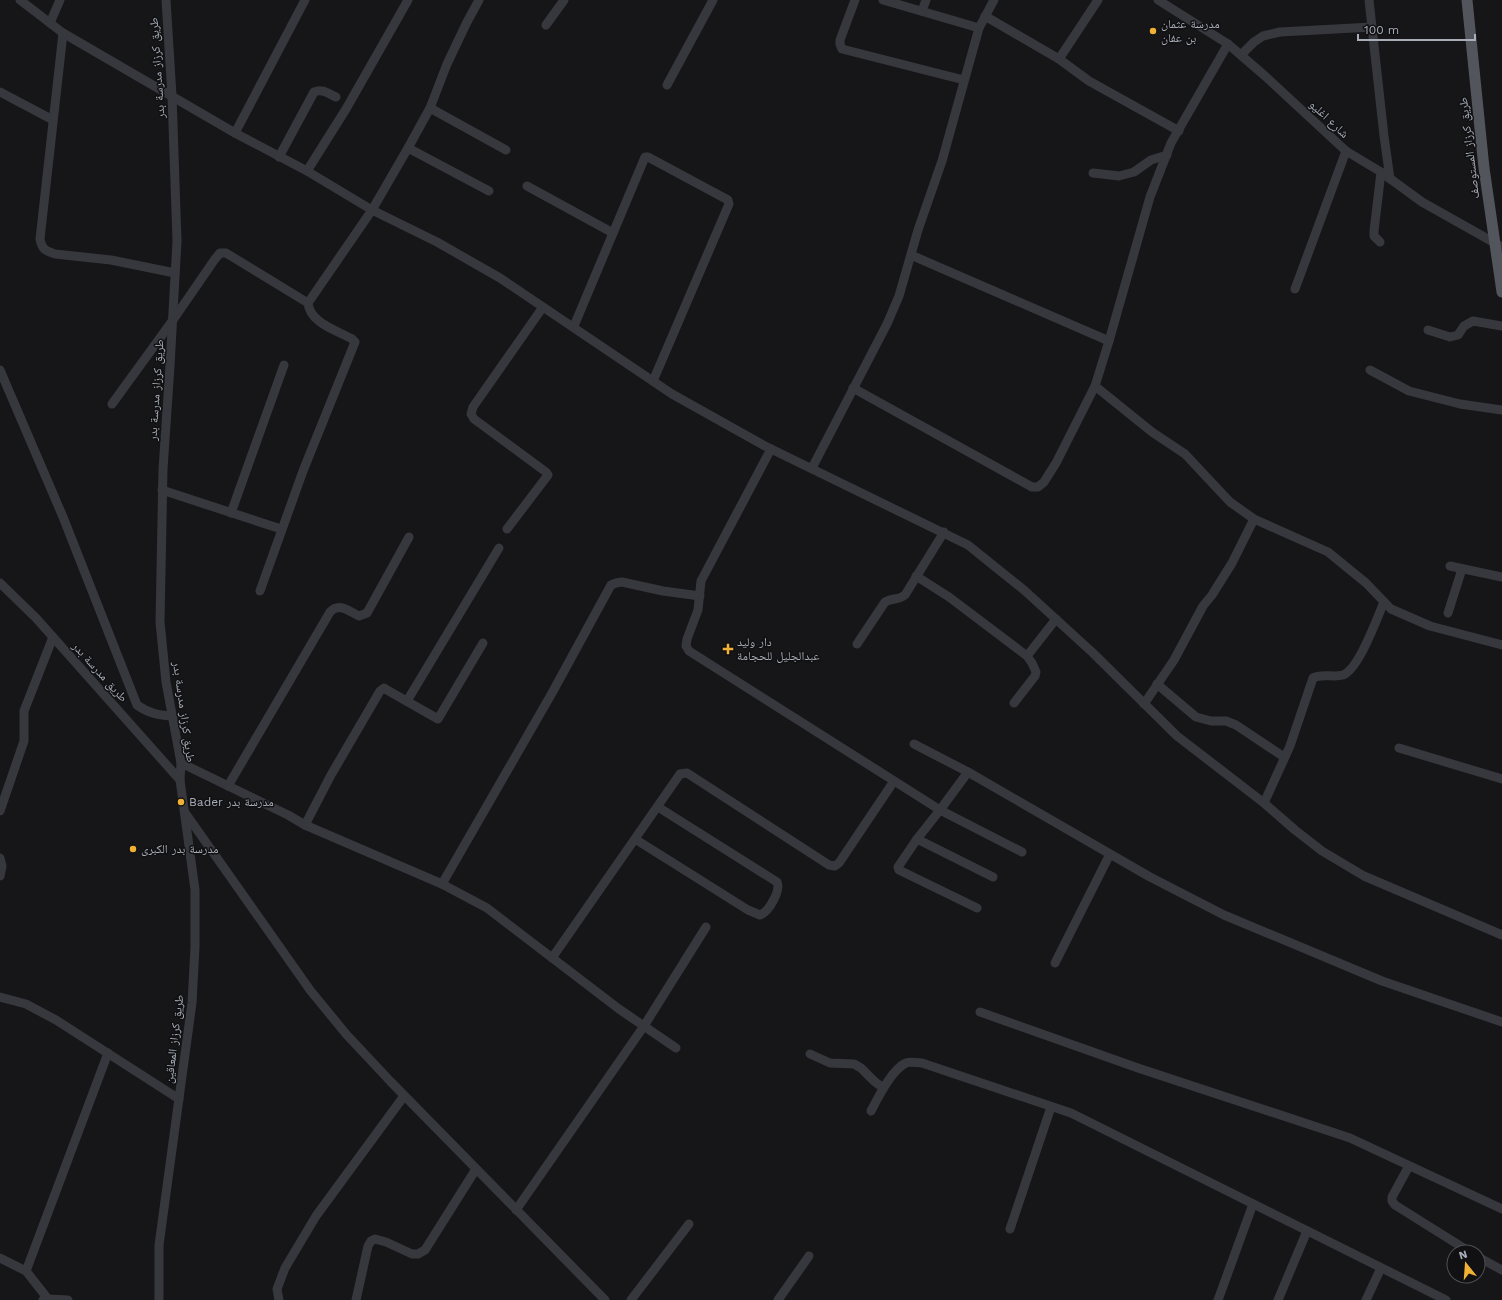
<svg xmlns="http://www.w3.org/2000/svg" width="1502" height="1300" font-family="'Work Sans','Noto Naskh Arabic',sans-serif">
  <style>
    .lines { fill: none; stroke-linecap: round; stroke-linejoin: round }
    .minor { stroke: #37383d; stroke-width: 9 }
    .major { stroke: #53555c; stroke-width: 11 }
    .poi-dot { fill: #f2b134; stroke: #111113; stroke-width: 1.5 }
    .labels { text-anchor: middle; dominant-baseline: central; stroke-width: 3; stroke-linejoin: round; paint-order: stroke }
    .poi-label { font-size: 12px; fill: #a8adb8; stroke: #111113; text-anchor: start }
    .street-label { font-size: 12px; fill: #a8adb8; stroke: #111113 }
  </style>
  <rect width="100%" height="100%" fill="#161618"/>
  <g class="lines">
    <!-- minor -->
    <g class="minor">
      <path d="M20,0l43,33 172,100 72,38 65,39 65,32 63,36 172,116 93,52 203,99 56,45 69,63 84,83 87,67 31,27 27,21 42,25 138,59"/>
      <path d="M855,0l-15,40v4l2,5 122,31"/>
      <path d="M883,0l96,28"/>
      <path d="M1158,0l70,44 37,32 81,75 35,21 41,30 80,45"/>
      <path d="M1369,0l15,136 6,43"/>
      <path d="M922,11l4,-11"/>
      <path d="M985,16l74,43 30,22 90,50"/>
      <path d="M50,23l10,-23"/>
      <path d="M546,25l18,-25"/>
      <path d="M63,33l-23,206c2,10 5,12 15,15l56,6 64,13"/>
      <path d="M1228,44l-57,99 -21,54 -41,144 -14,45 57,46 33,22 45,48 24,17 74,33 38,31 25,26 39,17 72,19"/>
      <path d="M1241,55l13,-13 9,-6 17,-4 92,-5"/>
      <path d="M1059,59l39,-59"/>
      <path d="M667,85l46,-85"/>
      <path d="M0,92l53,28"/>
      <path d="M430,108l76,42"/>
      <path d="M235,133l70,-133"/>
      <path d="M408,148l81,43"/>
      <path d="M279,157l35,-65c8,-4 15,2 22,5"/>
      <path d="M307,171l39,-62 62,-109"/>
      <path d="M1093,173l26,3 15,-4 17,-12 16,-5"/>
      <path d="M527,186l86,47"/>
      <path d="M1380,242l-6,-6v-5l7,-59"/>
      <path d="M911,255l198,86"/>
      <path d="M1295,289l51,-138"/>
      <path d="M574,326l71,-169h3l80,43 1,4 -76,177"/>
      <path d="M1428,330l22,7 8,-2 6,-9 9,-5 29,5"/>
      <path d="M0,370l63,147 74,188c11,8 21,10 34,11"/>
      <path d="M1370,370l39,21 51,13 42,6"/>
      <path d="M853,388l179,99h6l6,-5 12,-19 39,-77"/>
      <path d="M112,404l61,-84 42,-61 5,-6h6l82,50"/>
      <path d="M771,449l-70,132 -3,29 -11,29 -1,7 3,5 251,159 28,-38"/>
      <path d="M812,468l75,-144 12,-28 19,-66 24,-69 37,-133 15,-28"/>
      <path d="M162,490l119,39"/>
      <path d="M231,513l53,-148"/>
      <path d="M507,529l41,-54 -2,-3 -72,-53 -3,-5 2,-7 70,-100"/>
      <path d="M1450,566l52,11"/>
      <path d="M916,576l33,21 78,59"/>
      <path d="M0,583l36,35 144,162"/>
      <path d="M260,591l43,-120 52,-129 -3,-3c-16,-9 -42,-16 -44,-36l64,-93 36,-62 22,-40 17,-44 20,-42 12,-22"/>
      <path d="M1448,613l14,-44"/>
      <path d="M857,644l28,-42c8,-5 12,-1 20,-7l39,-63"/>
      <path d="M1157,684l39,33 15,4h15l10,4 48,32"/>
      <path d="M407,701l92,-153"/>
      <path d="M1014,703l21,-27 1,-4 -4,-9 -5,-7 29,-37"/>
      <path d="M1144,704l30,-44 29,-54 9,-11 20,-32 22,-44"/>
      <path d="M914,744l54,28 182,105 74,38 158,66 120,41"/>
      <path d="M1399,748l103,31"/>
      <path d="M181,763l107,52 17,10 137,59 45,24 132,101 57,39"/>
      <path d="M228,786l102,-174c9,-10 19,-1 29,4l8,-3 42,-76"/>
      <path d="M1264,803l26,-57 23,-68c9,-5 20,0 30,-3 16,-6 34,-57 41,-73"/>
      <path d="M0,811l24,-70v-30l29,-74"/>
      <path d="M186,814l124,176 36,44 45,48 214,218"/>
      <path d="M305,825l26,-50 49,-84 4,-3 3,2 51,29 45,-76"/>
      <path d="M635,839l113,71 12,5c9,-3 21,-25 17,-33l-119,-75"/>
      <path d="M917,839l76,38"/>
      <path d="M0,858l2,8 -2,10"/>
      <path d="M442,884l110,-191 59,-108 5,-2 6,-1 41,9 37,5"/>
      <path d="M977,908l-78,-38 -1,-3 19,-28 23,-29 82,42"/>
      <path d="M552,958l128,-184 7,-1 142,92 6,1 4,-3 55,-82"/>
      <path d="M1055,963l55,-109"/>
      <path d="M0,997l26,7 30,16 123,79"/>
      <path d="M980,1012l158,56 212,70 152,71"/>
      <path d="M810,1054l20,9 24,1 7,4 13,13 9,7"/>
      <path d="M871,1111c7,-13 21,-42 35,-48 4,-2 11,0 16,0l149,50 375,187"/>
      <path d="M1409,1166l-17,31v4l3,4 75,47"/>
      <path d="M516,1210l128,-184 62,-99"/>
      <path d="M1010,1229l41,-122"/>
      <path d="M1478,1257l24,13"/>
      <path d="M0,1258l26,13 22,28"/>
      <path d="M26,1271l82,-218"/>
      <path d="M43,1300l5,-1 20,1"/>
      <path d="M159,1300v-55l33,-242 3,-56v-57l-15,-110 1,-17 -15,-81 -6,-60 3,-153 7,-103 7,-125 -5,-146 -6,-95"/>
      <path d="M279,1300l-2,-11 8,-21 31,-52 88,-120"/>
      <path d="M356,1300l12,-54 3,-5 4,-2 11,3 26,12h6l7,-4 51,-81"/>
      <path d="M631,1300l58,-76"/>
      <path d="M778,1300l31,-44"/>
      <path d="M1218,1300l35,-96"/>
      <path d="M1278,1300l29,-69"/>
      <path d="M1366,1300l15,-32"/>
    </g>
    <!-- major -->
    <path class="major" d="M1467,0l17,168 18,124"/>
  </g>
  <!-- markers -->
  <g class="poi-dot">
    <circle cx="1153" cy="31" r="4"/>
    <path d="M726 643h4v4h4v4h-4v4h-4v-4h-4v-4h4z"/>
    <circle cx="181" cy="802" r="4"/>
    <circle cx="133" cy="849" r="4"/>
  </g>
  <g class="labels">
    <!-- poi labels -->
    <g class="poi-label">
      <text x="1161" y="24">مدرسة عثمان<tspan x="1161" dy="14">بن عفان</tspan></text>
      <text x="737" y="642">دار وليد<tspan x="737" dy="14">عبدالجليل للحجامة</tspan></text>
      <text x="189" y="802">Bader مدرسة بدر</text>
      <text x="141" y="849">مدرسة بدر الكبرى</text>
    </g>
    <!-- street labels -->
    <g class="street-label">
      <text transform="translate(157 68) rotate(-94)">طريق كرزاز مدرسة بدر</text>
      <text transform="translate(1329 119) rotate(43)">شارع اغليو</text>
      <text transform="translate(1469 148) rotate(-97)">طريق كرزاز المستوصف</text>
      <text transform="translate(156 390) rotate(-86)">طريق كرزاز مدرسة بدر</text>
      <text transform="translate(100 672) rotate(48)">طريق مدرسة بدر</text>
      <text transform="translate(184 712) rotate(82)">طريق كرزاز مدرسة بدر</text>
      <text transform="translate(174 1039) rotate(-83)">طريق كرزاز المعاقين</text>
    </g>
  </g>
  <!-- north arrow -->
  <g transform="translate(1466 1264) rotate(343)"><circle r="19" fill="#111113" stroke="#4d4f55"/>
  <path d="M0-3L7 15L0 10L-7 15Z" fill="#f2b134"/>
  <text y="-6" font-size="11" font-weight="bold" text-anchor="middle" fill="#a8adb8">N</text>
  </g>
  <!-- scale -->
  <path d="M1358 34v6h117v-6" fill="none" stroke="#a8adb8" stroke-width="2"/>
  <text x="1364" y="34" font-size="12" fill="#a8adb8" stroke="#111113" stroke-width="3" paint-order="stroke">100 m</text>
</svg>
